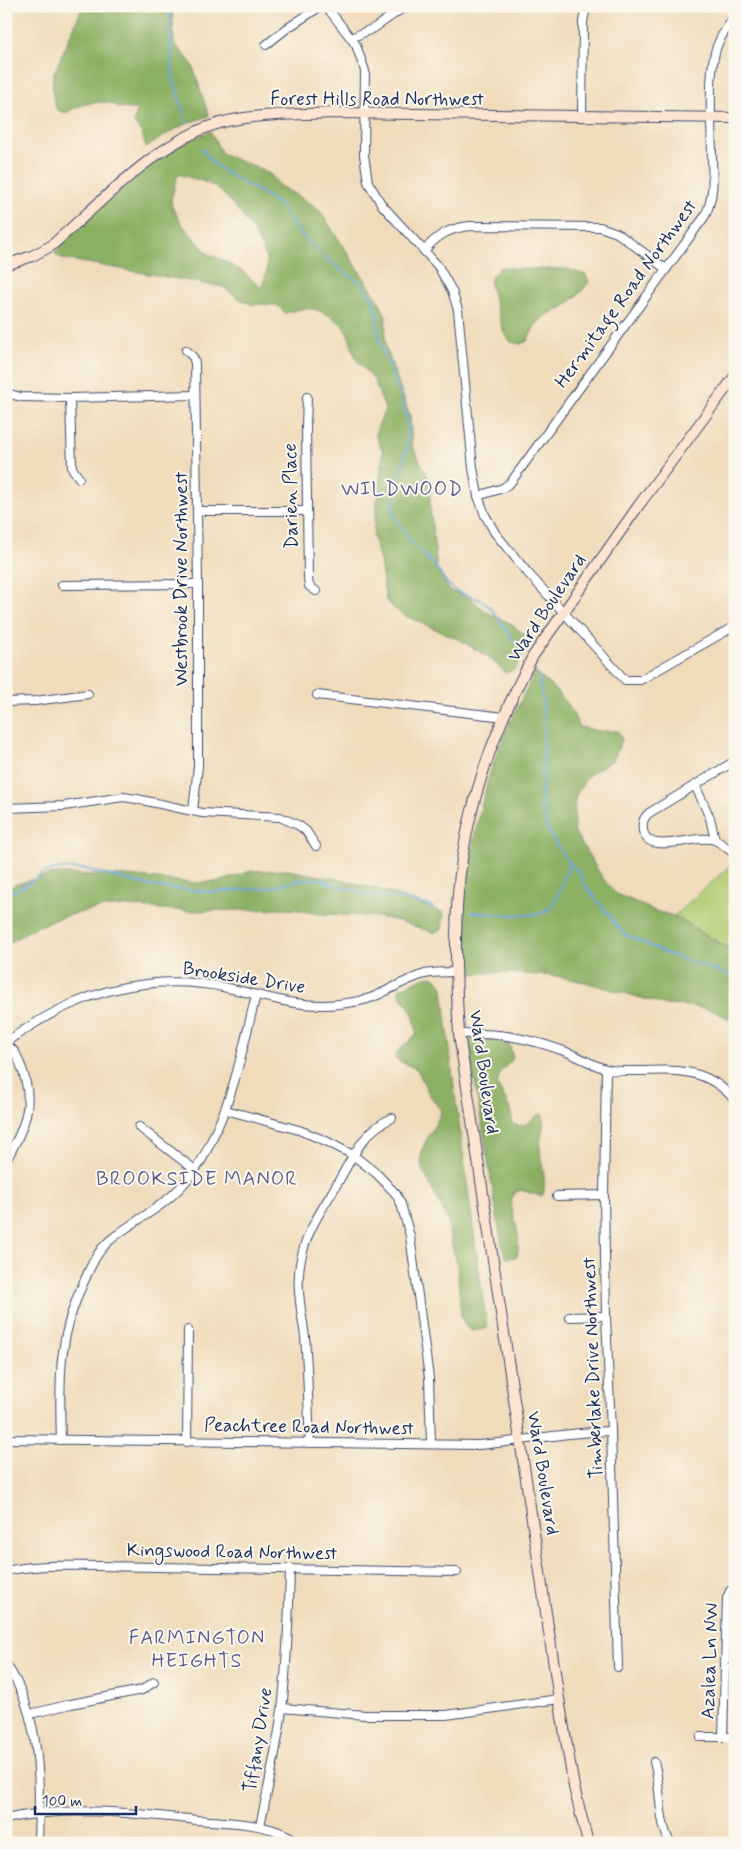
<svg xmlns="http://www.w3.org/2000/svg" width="741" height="1849" font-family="Mynerve,sans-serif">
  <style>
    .green { fill: #b0cc72; stroke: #667e68 }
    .forest { fill: #8cb064; stroke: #547061; fill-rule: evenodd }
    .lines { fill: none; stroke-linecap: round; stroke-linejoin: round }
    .stream { stroke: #68a6da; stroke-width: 2 }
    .street-casing { stroke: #3b496c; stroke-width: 10 }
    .secondary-casing { stroke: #3b496c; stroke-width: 12 }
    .street { stroke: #fff; stroke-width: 8 }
    .secondary { stroke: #fde4d1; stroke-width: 10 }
    .labels { text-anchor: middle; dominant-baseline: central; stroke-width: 4; stroke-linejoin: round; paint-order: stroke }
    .street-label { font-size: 19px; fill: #1b2f5e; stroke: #fbf7ec }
    .neighbourhood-label { font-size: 20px; letter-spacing: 1px; fill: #5a5c90; stroke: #fbf7ec }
  </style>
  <rect width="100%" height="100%" fill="#fbf7ec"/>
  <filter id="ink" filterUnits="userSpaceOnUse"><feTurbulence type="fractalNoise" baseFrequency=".02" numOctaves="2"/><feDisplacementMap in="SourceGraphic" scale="10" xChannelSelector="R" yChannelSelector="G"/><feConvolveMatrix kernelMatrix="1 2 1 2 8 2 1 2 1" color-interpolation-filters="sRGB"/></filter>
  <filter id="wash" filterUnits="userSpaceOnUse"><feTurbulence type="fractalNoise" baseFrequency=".0096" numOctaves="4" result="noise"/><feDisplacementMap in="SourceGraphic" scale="20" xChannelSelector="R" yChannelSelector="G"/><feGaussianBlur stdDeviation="1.12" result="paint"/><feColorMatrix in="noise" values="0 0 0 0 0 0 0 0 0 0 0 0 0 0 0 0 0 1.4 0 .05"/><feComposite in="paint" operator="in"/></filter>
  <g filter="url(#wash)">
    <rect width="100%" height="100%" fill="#f0dcbb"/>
    <!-- green -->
    <path class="green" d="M735,861v91l-61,-36z"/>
    <!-- forest -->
    <g class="forest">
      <path d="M83,6h89l2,37 18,21 17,52c-25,7 -42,17 -63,32l-4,-15 -8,-10 3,-14c-5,0 -11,0 -16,-1 -4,-1 -7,-4 -10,-5 -16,-3 -33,2 -45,10l-9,-3c-5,-14 -6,-23 -3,-37z"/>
      <path d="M210,131l12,23 29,11 19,9 10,12 23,13 17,12 59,90 7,15 -1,29 25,71 2,29 18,36v25l7,63 13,22 17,5 21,17 22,10 21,17 -16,29 -9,4 -19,-17 -29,-17 -57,-25 -15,-13 -6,-40 -7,-25 10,-84 -8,-18 10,-25 -11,-29 -18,-21 -8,-25 -6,-10 -12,-8 -13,-6 -11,-2 -21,5 -8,-8 -26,-1 -11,-5 -17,-12 -159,-28 -7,-3 -2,-4 21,-23 70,-63 10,-4 21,-16zM178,174c12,4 30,7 40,15 17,15 48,54 49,77 0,8 -3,15 -6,22l-18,-16 -20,-12 -15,-6 -26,-30 -10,-17 -1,-7z"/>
      <path d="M500,267l19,2h48l19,6 3,7 -10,12 -15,13 -18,8 -11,11 -8,15 -7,3 -9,-2 -7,-9 -14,-48 2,-10z"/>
      <path d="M535,672c23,20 32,26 44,55l21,4h18l4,8 -8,20 -27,17 -12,22 -1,33 28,46 13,16 40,18 19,5 61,36v71l-2,-3 -25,-11 -18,-3 -24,-1 -81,-23 -30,-6 -61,-4 -32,3 1,-71 6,-43 13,-58 9,-34 15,-38z"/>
      <path d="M287,870l56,10 44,12 57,21 -2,16 -8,4 -35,-12 -27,-5 -52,-2 -27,-5 -105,2 -61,-5 -27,2 -38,9 -30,12 -26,16v-56l11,-5 31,-9 14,-1 65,2 70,7 25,-2 29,-10z"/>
      <path d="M432,976l8,6 3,6 11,99 33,242 -16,2 -5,-4 -5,-10 -4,-53 -6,-22 -3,-22 -26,-51c-5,-26 12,-36 19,-58l-12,-17 -12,-25 -18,-8 -4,-4 3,-6 19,-17c-2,-8 -2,-16 -6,-24 -4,-7 -12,-13 -12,-21l26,-12z"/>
      <path d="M475,1038l24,2 10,3 4,16 -12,12 -4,13 13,25 3,15c11,5 18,-3 26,-10l4,1c2,11 -3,21 -3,32 0,16 8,32 3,48l-3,1 -19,-6 -8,4c-4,12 1,20 3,31 3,11 3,22 1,32l-11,1 -4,-12 -34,-206z"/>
    </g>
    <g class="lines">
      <!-- stream -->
      <g class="stream">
        <path d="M170,6l1,53 3,21 12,43"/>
        <path d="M201,148l11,14 13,10 45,26 12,9 9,16 19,21 28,24 23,15 11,14 5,17 2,26 23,59 6,26 -1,23 -15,58 6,17 15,21 21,21 13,18 9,8 24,9 10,7 26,37"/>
        <path d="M539,678c9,42 2,86 2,128 3,20 12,36 25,52 8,11 14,11 17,25l41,51 44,20 67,23"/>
        <path d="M6,894l20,-9 19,-13 16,-3h23l71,18 57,5 56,-4 32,-8 17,-1 52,16 40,5 24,7"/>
        <path d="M472,912c16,1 65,8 77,-3 9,-8 16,-34 21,-46"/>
      </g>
    </g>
  </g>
  <g filter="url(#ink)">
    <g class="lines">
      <!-- street casing -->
      <g class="street-casing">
        <g id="street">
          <path d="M326,6l30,39 9,26 -1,84 4,27 14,23 56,61 14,25 6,19 15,158 5,28 7,19 10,18 32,39 98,108h15l95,-54"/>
          <path d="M351,38l23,-10 32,-22"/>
          <path d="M266,45l20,-16 35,-23"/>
          <path d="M582,117l1,-95 3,-16"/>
          <path d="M425,250c12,-15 25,-22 45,-24l130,1 17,6 49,36"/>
          <path d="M186,350l7,7 2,6 3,221v182l-5,45"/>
          <path d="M6,393l15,4 49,1 125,-3"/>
          <path d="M307,397l-1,30 2,151 1,8 7,5"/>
          <path d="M70,398l2,70 7,10"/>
          <path d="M478,496l25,-8 8,-6 194,-266c9,-19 8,-36 7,-56 0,-30 -5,-87 5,-114 4,-11 11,-20 18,-30"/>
          <path d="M197,511h110"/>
          <path d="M62,585l136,-1"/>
          <path d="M317,695l187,22"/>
          <path d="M6,702l29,-1 53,-7"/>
          <path d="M735,761l-86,52c-6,5 -7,10 -6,18 6,26 54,2 72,9 7,3 14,10 20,14"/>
          <path d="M695,785l15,33 5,22"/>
          <path d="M6,808l58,-2 59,-9 14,2 65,14 78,4 18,8 8,6 10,15"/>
          <path d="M459,1034c38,-2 69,4 105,17 14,5 28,14 42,18 12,3 23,2 35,2 39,-1 66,-3 94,29"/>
          <path d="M6,1042c21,-14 42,-28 66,-38 48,-22 104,-27 156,-16 37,8 72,21 111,16 11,-1 24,-3 34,-7 17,-7 33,-18 52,-23 9,-2 20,-2 30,-2"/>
          <path d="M6,1045c10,5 11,12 15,21 15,39 3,61 -15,95"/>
          <path d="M606,1069l-2,126 2,121 5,115 7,236"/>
          <path d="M226,1110l73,20 27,11 27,14 24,19 19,20 5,10 9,32 19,142 2,66"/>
          <path d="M139,1127l56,43"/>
          <path d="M557,1196l47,-1"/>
          <path d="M569,1317l37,-1"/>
          <path d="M6,1439l473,6c44,-4 88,-13 132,-14"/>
          <path d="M61,1440c-2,-62 -3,-106 25,-163 6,-13 11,-25 22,-35 17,-15 37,-25 55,-39 12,-9 23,-21 32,-33 8,-10 13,-22 18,-33 22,-45 31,-94 43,-142"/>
          <path d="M187,1442l1,-112"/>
          <path d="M310,1443c-2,-35 -2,-71 -5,-106 -4,-30 -11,-56 -2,-86 6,-25 26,-52 38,-74 14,-25 24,-47 51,-59"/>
          <path d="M6,1571c29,-7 61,-5 91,-5l360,6"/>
          <path d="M6,1664c36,53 34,117 32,179"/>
          <path d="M282,1708l83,7h81l113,-16"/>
          <path d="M30,1714l41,-10 71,-14 12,-8"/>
          <path d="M701,1737h34"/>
          <path d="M723,1737l4,-139 3,-7 5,-2"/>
          <path d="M654,1762c8,27 3,55 16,81"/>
          <path d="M6,1819c63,-14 128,-6 191,1 34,3 71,2 100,21"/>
          <path d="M260,1826c8,-38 17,-77 22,-116 5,-47 7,-95 8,-142"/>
        </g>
      </g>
      <!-- secondary casing -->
      <g class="secondary-casing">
        <g id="secondary">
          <path d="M6,265l26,-9 19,-10c50,-43 105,-105 169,-123 37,-10 76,-8 114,-10l401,5"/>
          <path d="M588,1843l-14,-56 -15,-88 -100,-665c-3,-47 -5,-93 -1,-141 7,-82 36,-164 75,-237l106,-151 96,-129"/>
        </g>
      </g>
      <!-- street -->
      <use href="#street" class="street"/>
      <!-- secondary -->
      <use href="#secondary" class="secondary"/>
    </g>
  </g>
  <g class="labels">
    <!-- street labels -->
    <g class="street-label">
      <text x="377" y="99">Forest Hills Road Northwest</text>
      <text transform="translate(626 294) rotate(-54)">Hermitage Road Northwest</text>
      <text transform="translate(291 496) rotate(-91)">Darien Place</text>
      <text transform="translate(181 579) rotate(-90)">Westbrook Drive Northwest</text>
      <text transform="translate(547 608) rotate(-56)">Ward Boulevard</text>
      <text transform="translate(244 978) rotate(9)">Brookside Drive</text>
      <text transform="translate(484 1072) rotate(82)">Ward Boulevard</text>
      <text transform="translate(593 1368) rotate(-92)">Timberlake Drive Northwest</text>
      <text transform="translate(309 1427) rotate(1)">Peachtree Road Northwest</text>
      <text transform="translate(543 1473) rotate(81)">Ward Boulevard</text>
      <text transform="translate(232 1552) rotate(1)">Kingswood Road Northwest</text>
      <text transform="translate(710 1661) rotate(-88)">Azalea Ln NW</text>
      <text transform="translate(258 1740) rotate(-81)">Tiffany Drive</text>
    </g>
    <!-- neighbourhood labels -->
    <g class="neighbourhood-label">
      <text x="402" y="489">WILDWOOD</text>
      <text x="197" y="1179">BROOKSIDE MANOR</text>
      <text x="197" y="1638">FARMINGTON<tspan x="197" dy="23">HEIGHTS</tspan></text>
    </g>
  </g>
  <!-- margin -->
  <rect width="741" height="1849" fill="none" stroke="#fbf7ec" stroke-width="25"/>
  <!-- scale -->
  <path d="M35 1806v8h101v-8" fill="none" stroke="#1b2f5e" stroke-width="2.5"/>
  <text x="42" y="1806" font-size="15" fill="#1b2f5e" stroke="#fbf7ec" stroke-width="4" paint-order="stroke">100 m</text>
</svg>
